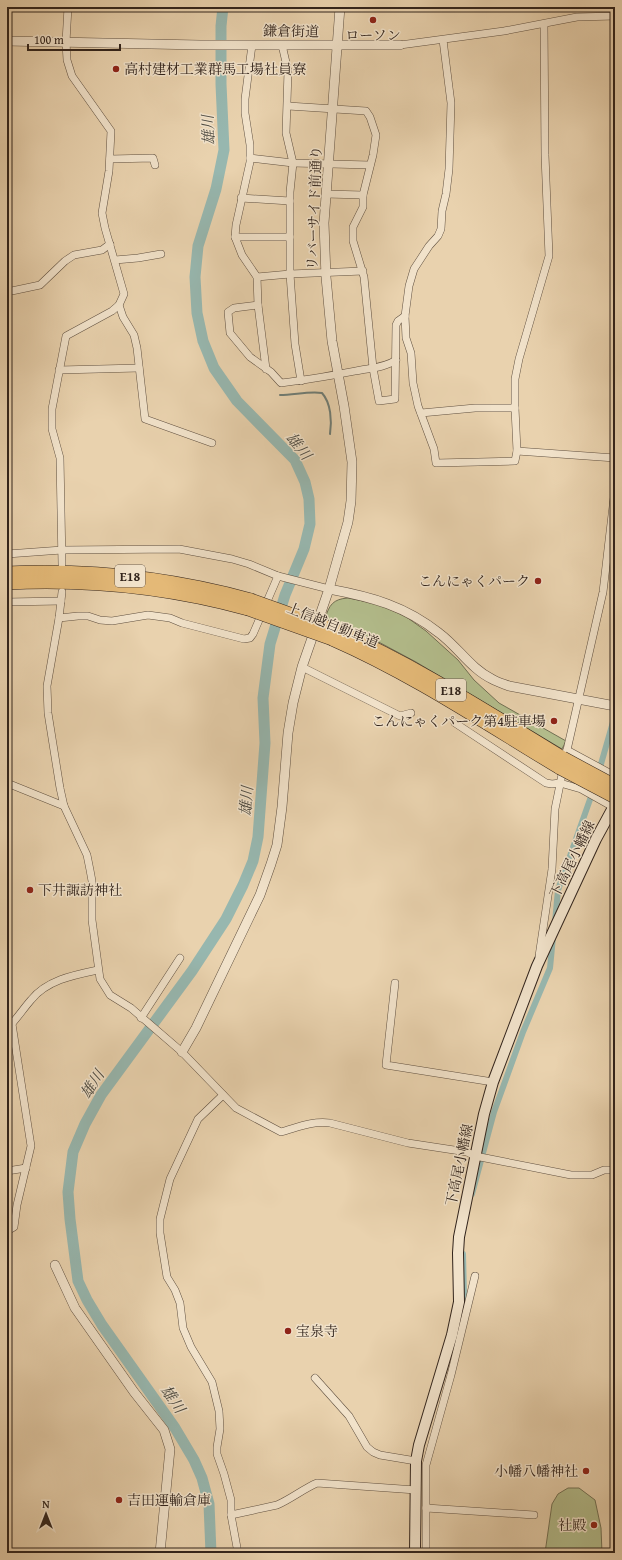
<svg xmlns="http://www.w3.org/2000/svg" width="622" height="1560" font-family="'Gentium Book Plus','Noto Serif JP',serif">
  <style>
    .green { fill: #b3bd8c; stroke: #727054 }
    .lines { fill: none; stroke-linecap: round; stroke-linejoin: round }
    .stream { stroke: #6f7c74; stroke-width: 2 }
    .canal { stroke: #97b7af; stroke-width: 6 }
    .river { stroke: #97b7af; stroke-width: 11 }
    .minor-casing { stroke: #605040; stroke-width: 8 }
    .tertiary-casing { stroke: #605040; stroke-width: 10 }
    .secondary-casing { stroke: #32241c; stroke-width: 12 }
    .motorway-casing { stroke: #32241c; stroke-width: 14 }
    .minor { stroke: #f1e2ca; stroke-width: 7 }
    .tertiary { stroke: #f1e2ca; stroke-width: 9 }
    .secondary { stroke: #f1e2ca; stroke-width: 10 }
    .motorway { stroke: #e4b977; stroke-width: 13 }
    .motorway-bridge-casing { stroke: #32241c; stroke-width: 14; stroke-linecap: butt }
    .motorway-bridge { stroke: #e4b977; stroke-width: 13 }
    .poi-dot { fill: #8f2418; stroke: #f1e2ca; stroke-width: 1.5 }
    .labels { text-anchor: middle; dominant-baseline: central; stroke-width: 3; stroke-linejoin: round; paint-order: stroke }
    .shield { fill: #f1e2ca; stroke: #6b5d50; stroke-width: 1 }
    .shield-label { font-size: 13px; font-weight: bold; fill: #32241c }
    .street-label { font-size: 14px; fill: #32241c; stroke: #f1e2ca }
    .poi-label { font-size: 14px; fill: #32241c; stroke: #f1e2ca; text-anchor: start }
    .water-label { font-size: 15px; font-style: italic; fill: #4b4941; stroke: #f1e2ca }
  </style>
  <rect width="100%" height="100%" fill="#e9d2ae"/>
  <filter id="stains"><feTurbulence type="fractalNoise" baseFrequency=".005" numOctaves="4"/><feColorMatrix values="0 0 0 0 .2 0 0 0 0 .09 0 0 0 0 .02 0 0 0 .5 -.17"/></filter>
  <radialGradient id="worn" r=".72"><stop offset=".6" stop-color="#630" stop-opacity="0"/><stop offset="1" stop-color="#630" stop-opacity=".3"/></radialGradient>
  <!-- green -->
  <g class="green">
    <path d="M348,598l30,6 27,12 21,15 32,29 16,20 25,23 67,38 -4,8 -146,-87 -43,-23 -48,-20c4,-14 8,-20 23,-21z"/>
    <path d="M568,1488h11l16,12 6,28 1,25h-57l7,-49 6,-10z"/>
  </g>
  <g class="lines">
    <!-- stream -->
    <path class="stream" d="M280,395c14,0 29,-4 42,-2 9,10 10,28 8,41"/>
    <!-- canal -->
    <g class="canal">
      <path d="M599,771l16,-56"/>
      <path d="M555,922l3,-32 35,-99"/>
      <path d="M472,1194l22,-82 29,-80 27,-64 3,-31"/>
      <path d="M463,1303l1,-9 -1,-40"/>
    </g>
    <!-- river -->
    <path class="river" d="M211,1553l-2,-49 -7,-26 -8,-18 -19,-32 -73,-103 -15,-25 -9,-19 -8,-62 -2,-27 5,-40 12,-28 16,-29 91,-124 34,-52 17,-34 10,-24 5,-24 7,-94 -2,-45 7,-54 15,-49 19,-46 6,-25 -1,-25 -4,-17 -10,-22 -58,-59 -23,-33 -11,-27 -6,-28 -2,-36 3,-31 18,-57 8,-39 -3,-66v-58l2,-19"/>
    <!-- minor casing -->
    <g class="minor-casing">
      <g id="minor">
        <path d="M614,7l1,8"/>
        <path d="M443,40l8,63 -2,66 -3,25 -4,17 -1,18 -3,7 -9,10 -15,23 -5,17 -4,30 1,22 5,15 2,30 5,23 16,43 2,14 79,-2 2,-10 -2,-43v-29l4,-20 30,-103 -4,-101 -1,-131"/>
        <path d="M252,45l-7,54v14l5,32v17l-14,63 -1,12 7,18 15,22 1,28 8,64"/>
        <path d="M282,45l6,26 -2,62 7,30 -3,29v82l5,70 6,37"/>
        <path d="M400,45l104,-14 73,-14 38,-1"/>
        <path d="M288,106l78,5 4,6 6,18 -3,20 -10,40v12l-10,20v14l11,36 9,91 6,33 16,-2 1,-74 2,-4 7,-5"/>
        <path d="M250,158l43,5 77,2"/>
        <path d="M110,159l43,-1 2,7"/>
        <path d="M326,194l37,1"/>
        <path d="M241,198l49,3"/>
        <path d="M235,237h55"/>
        <path d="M115,260l23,-2 23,-4"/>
        <path d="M257,277l33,-3 73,-3"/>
        <path d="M7,292l33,-7 25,-24 9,-6 28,-5 8,-6"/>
        <path d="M119,305l4,12 11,18 3,13 8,71 67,24"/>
        <path d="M258,305l-24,3 -6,4 2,21 20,24 21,15 10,11c27,-3 53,-8 80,-13 11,-2 25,-3 35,-10"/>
        <path d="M59,370l80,-2"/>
        <path d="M421,413l54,-5h40"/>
        <path d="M517,451l98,7"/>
        <path d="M7,554l55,-4 117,-1 53,10 17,5 29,12 51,13"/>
        <path d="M62,564l-2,-106 -8,-29v-20l14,-73 46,-25 7,-6 5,-11 -19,-66 -3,-15 7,-42 2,-40 -39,-55 -5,-16 -1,-18 2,-35"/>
        <path d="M62,592l-3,26 -12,68 1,27 12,75 4,18 23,49 3,15 2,11v39l8,59 10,16 21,13 51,44 54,56 45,24c18,-5 30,-11 49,-9l78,20 59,9 8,4 96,19h21l12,-5h11"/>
        <path d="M7,602l54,-1"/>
        <path d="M59,618l19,-2h10l12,4 12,1 36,-6 22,3 12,5 62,16 6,-1 3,-4 25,-58"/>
        <path d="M302,667l98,49 11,-3"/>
        <path d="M455,723l91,60 6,1 8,-1 21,6 32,18"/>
        <path d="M567,750l48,26"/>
        <path d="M7,783l57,23"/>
        <path d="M539,956l13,-87 3,-60 12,-59 36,-158 12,-103"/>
        <path d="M395,983l-9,82 107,17"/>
        <path d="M141,1018l39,-60"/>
        <path d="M7,1029c9,-9 16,-20 24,-29 16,-20 43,-25 67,-30"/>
        <path d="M223,1095l-25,24 -28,60 -10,40v14l7,44 8,13 5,13 3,25 8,19 21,35 7,29 1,18 -3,18v7l7,20 7,26v15l7,38"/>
        <path d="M7,1171l19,-3"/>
        <path d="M7,1231l7,-4 3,-22 14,-59 -19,-122"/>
        <path d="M315,1378l34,38 18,31 6,5 7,3 36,6"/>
        <path d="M426,1508l108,7"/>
        <path d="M231,1515l46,-10c14,-6 26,-16 40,-22l99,7"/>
        <path d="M426,1553v-88l25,-90 24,-99"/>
      </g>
    </g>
    <!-- tertiary casing -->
    <g class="tertiary-casing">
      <g id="tertiary">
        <path d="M7,41l193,4h200"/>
        <path d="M329,589c43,8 76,17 110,44 19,14 32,36 53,46 5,3 12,5 17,7l106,20"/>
        <path d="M182,1052l14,-24 64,-133 11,-31 6,-19 5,-38 6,-74 5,-30 9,-36 27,-78 19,-67 3,-21 1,-39 -8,-56 -12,-65 -6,-64 -2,-54 16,-216"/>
        <path d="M55,1265l20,43 59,84 30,38 6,19 -10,104"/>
      </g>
    </g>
    <!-- secondary casing -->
    <g class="secondary-casing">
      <path id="secondary" d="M415,1553l1,-92 3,-16 33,-110 7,-33 -1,-49 1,-16 25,-123 9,-32 44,-116 59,-127 19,-35"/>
    </g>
    <!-- motorway casing -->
    <g class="motorway-casing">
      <g id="motorway">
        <path d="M7,573c83,-4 164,5 244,27"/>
        <path d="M7,583c82,-4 161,4 241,26"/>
        <path d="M335,630c80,35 154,83 228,128"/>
        <path d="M332,639c80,35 153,84 228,129"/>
      </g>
    </g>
    <!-- minor -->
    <use href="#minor" class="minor"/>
    <!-- tertiary -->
    <use href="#tertiary" class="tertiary"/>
    <!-- secondary -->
    <use href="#secondary" class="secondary"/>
    <!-- motorway -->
    <use href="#motorway" class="motorway"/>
    <!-- motorway-bridge casing -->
    <g class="motorway-bridge-casing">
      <g id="motorway-bridge">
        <path d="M251,600l84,30"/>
        <path d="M248,609l84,30"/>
        <path d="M563,758l52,28"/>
        <path d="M560,768l55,29"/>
      </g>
    </g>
    <!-- motorway-bridge -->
    <use href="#motorway-bridge" class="motorway-bridge"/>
  </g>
  <!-- markers -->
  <g class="poi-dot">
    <circle cx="373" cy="20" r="4"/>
    <circle cx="116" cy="69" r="4"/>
    <circle cx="538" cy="581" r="4"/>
    <circle cx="554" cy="721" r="4"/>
    <circle cx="30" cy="890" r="4"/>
    <circle cx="288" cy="1331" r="4"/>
    <circle cx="586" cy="1471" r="4"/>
    <circle cx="119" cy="1500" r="4"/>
    <circle cx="594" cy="1525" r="4"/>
  </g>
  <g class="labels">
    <!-- shield labels -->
    <g class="shield">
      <rect x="115" y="565" width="30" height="22" rx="3"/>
      <rect x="436" y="679" width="30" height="22" rx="3"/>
    </g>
    <g class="shield-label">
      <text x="130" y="576">E18</text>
      <text x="451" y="690">E18</text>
    </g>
    <!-- street labels -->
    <g class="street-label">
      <text transform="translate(291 31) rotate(1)">鎌倉街道</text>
      <text transform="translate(314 208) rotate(-88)">リバーサイド前通り</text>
      <text transform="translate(333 625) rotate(22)">上信越自動車道</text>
      <text transform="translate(572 859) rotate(-64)">下高尾小幡線</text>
      <text transform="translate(459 1165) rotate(-78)">下高尾小幡線</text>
    </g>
    <!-- poi labels -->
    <g class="poi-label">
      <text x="373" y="35" text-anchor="middle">ローソン</text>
      <text x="124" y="69">高村建材工業群馬工場社員寮</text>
      <text x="530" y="581" text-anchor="end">こんにゃくパーク</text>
      <text x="546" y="721" text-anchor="end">こんにゃくパーク第4駐車場</text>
      <text x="38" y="890">下井諏訪神社</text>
      <text x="296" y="1331">宝泉寺</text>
      <text x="578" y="1471" text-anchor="end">小幡八幡神社</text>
      <text x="127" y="1500">吉田運輸倉庫</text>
      <text x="586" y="1525" text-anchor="end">社殿</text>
    </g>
    <!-- water labels -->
    <g class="water-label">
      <text transform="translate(208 130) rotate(-93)">雄川</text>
      <text transform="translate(299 446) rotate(51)">雄川</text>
      <text transform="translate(246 801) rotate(-86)">雄川</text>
      <text transform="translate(92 1084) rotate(-57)">雄川</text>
      <text transform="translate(173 1399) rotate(55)">雄川</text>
    </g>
  </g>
  <!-- margin -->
  <rect width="622" height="1560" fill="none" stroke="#e9d2ae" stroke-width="24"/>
  <rect x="8" y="8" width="606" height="1544" fill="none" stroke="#32241c" stroke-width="2"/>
  <rect x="12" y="12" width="598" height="1536" fill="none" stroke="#32241c"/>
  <!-- north arrow -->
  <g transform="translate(46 1514)" stroke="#f1e2ca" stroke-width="3" paint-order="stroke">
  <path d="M0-3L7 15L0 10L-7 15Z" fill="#32241c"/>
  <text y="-6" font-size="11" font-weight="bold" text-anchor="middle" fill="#32241c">N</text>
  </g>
  <!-- scale -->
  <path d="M28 44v6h92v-6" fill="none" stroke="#32241c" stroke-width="2"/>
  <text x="34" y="44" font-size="12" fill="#32241c" stroke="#f1e2ca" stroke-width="3" paint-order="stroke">100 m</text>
  <rect width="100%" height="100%" filter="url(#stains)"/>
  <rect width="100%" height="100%" fill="url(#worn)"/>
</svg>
